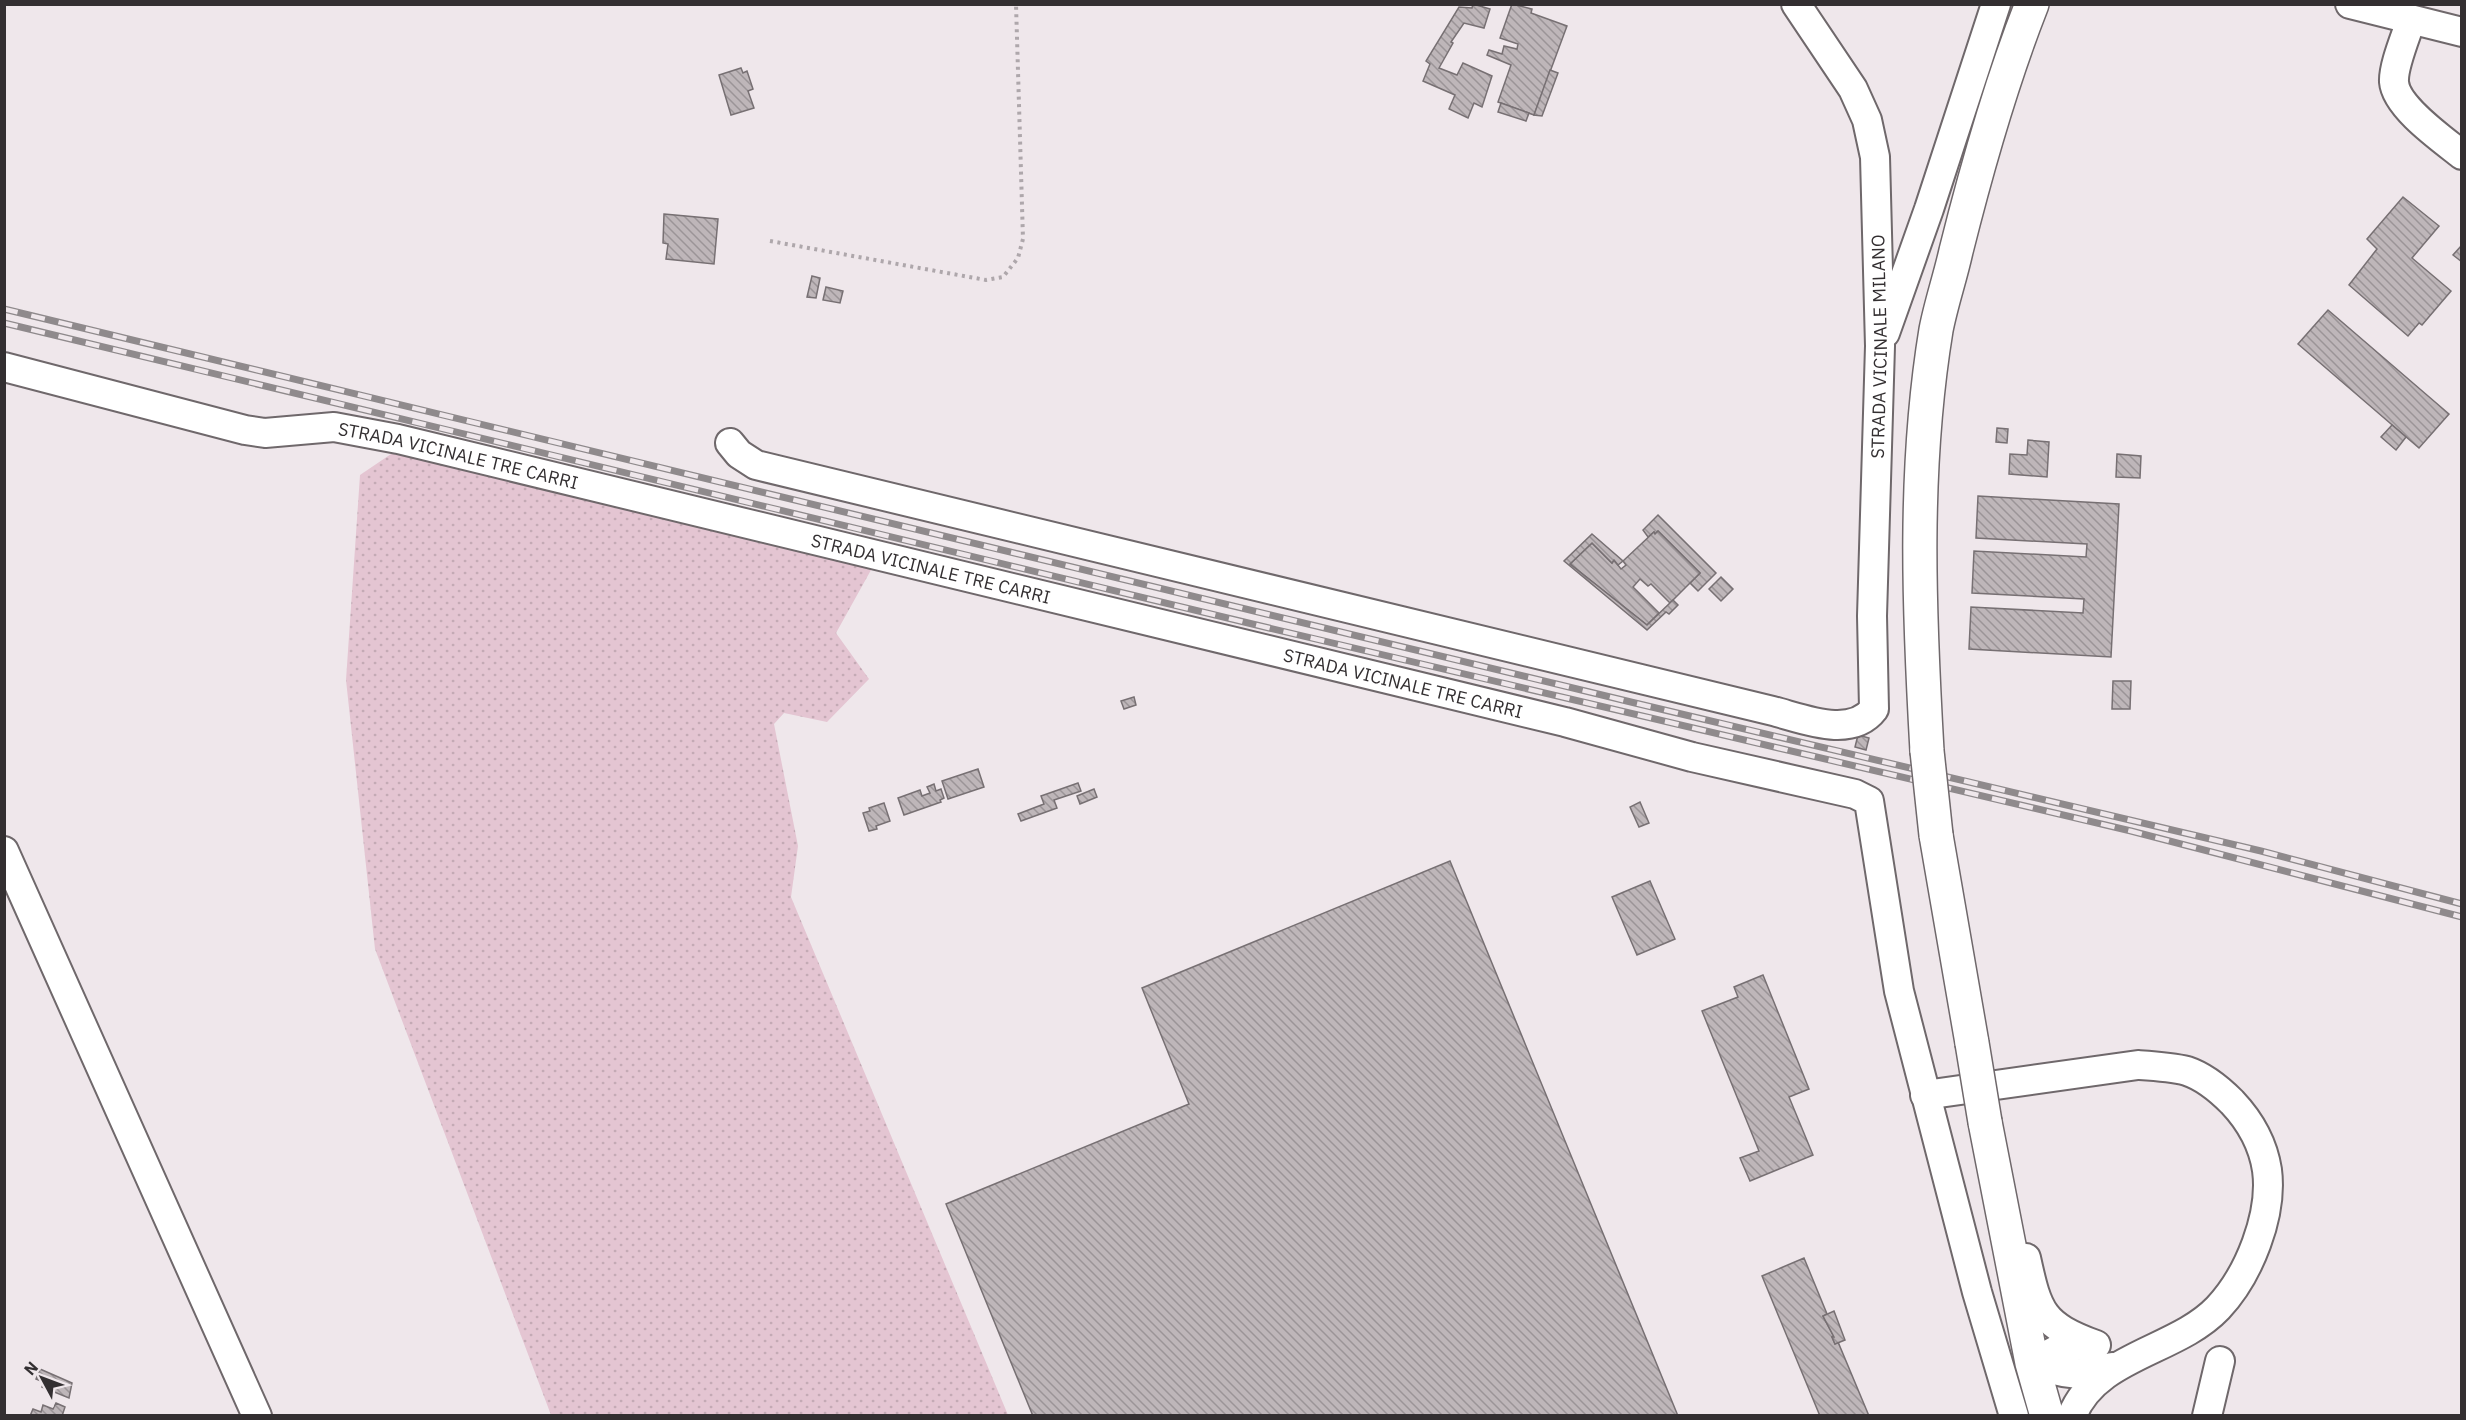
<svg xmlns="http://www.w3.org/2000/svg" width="2466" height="1420" font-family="'IBM Plex Sans',sans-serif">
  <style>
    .grass { fill: url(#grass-dots) }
    .building { fill: url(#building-back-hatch); stroke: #777073; stroke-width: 1.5 }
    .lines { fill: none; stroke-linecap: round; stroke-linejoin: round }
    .minor-casing { stroke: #6f686b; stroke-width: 32 }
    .major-casing { stroke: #6f686b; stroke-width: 36 }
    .path { stroke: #aea7ab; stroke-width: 4; stroke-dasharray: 3 4.5; stroke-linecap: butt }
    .minor { stroke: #fff; stroke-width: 28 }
    .major { stroke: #fff; stroke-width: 33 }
    .rail-casing { stroke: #8f8a8c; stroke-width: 7 }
    .rail { stroke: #efe7eb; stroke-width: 4.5; stroke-dasharray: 14; stroke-linecap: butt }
    .major-bridge-casing { stroke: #6f686b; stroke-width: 36; stroke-linecap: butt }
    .major-bridge { stroke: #fff; stroke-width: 33 }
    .labels { text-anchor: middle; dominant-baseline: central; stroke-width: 5; stroke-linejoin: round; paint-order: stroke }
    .street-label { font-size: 18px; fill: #332f31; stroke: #efe7eb }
  </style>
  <defs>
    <pattern id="grass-dots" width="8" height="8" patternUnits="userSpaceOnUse" patternTransform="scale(1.5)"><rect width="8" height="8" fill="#e4c5d2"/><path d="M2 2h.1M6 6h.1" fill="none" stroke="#c4aab5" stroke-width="1.8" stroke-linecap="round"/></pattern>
    <pattern id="building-back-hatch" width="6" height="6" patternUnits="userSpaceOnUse" patternTransform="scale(1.5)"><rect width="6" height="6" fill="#beb6b9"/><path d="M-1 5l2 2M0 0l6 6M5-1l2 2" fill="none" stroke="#9b9497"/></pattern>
  </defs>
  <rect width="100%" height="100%" fill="#efe7eb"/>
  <!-- grass -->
  <path class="grass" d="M400,427l486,116 -50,90 33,46 -42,43 -43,-9 -10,11 24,122 -7,51 217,518h-457l-176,-466 -29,-269 14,-205 34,-23z"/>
  <!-- building -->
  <g class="building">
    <path d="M1473,4l17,5 -6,19 -20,-5 -13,19 2,1 -14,25 18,7 6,-12 29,13 -10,31 -8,-4 -6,15 -19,-9 6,-14 -32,-14 7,-17 -4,-3 33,-54 13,1z"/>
    <path d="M1512,4l20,5 -1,4 36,13 -33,89 -36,-13 13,-37 -24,-10 2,-5 13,4 2,-8 13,3 1,-5 -18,-6z"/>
    <path d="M741,68l2,5 4,-2 6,18 -5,2 6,17 -23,7 -12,-40z"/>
    <path d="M1550,70l8,3 -16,43 -8,-1z"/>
    <path d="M1501,103l28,10 -3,8 -28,-9z"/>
    <path d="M2403,197l36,29 -27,32 39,33 -29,34 -3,-2 -11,13 -59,-51 28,-36 -10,-10z"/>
    <path d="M664,214l54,5 -4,45 -48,-5 2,-15 -5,-1z"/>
    <path d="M2462,245v17l-9,-7z"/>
    <path d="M812,276l8,2 -4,20 -9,-1z"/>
    <path d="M826,287l17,4 -3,12 -17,-3z"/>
    <path d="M2328,310l121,104 -30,34 -121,-104z"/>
    <path d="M2392,425l14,12 -10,13 -15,-13z"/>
    <path d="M1997,428l11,1 -1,14 -11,-1z"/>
    <path d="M2028,440l21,2 -2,35 -38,-3 1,-20 17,1z"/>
    <path d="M2117,454l24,2 -1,22 -24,-1z"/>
    <path d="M1978,496l141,8 -8,153 -142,-8 2,-42 112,6 1,-14 -112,-6 2,-42 112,6 1,-13 -111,-6z"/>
    <path d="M1658,515l58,58 -18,18 -8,-8 10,-10 -42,-42 -3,3 -1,-2 -6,5 -5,-7z"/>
    <path d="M1658,531l42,42 -30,30 -19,-19 -3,2 -8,-7 -7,8 26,26 -12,12 -77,-61 22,-21 20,20 2,-3 7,9 5,-4 -3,-4 31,-29 1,2z"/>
    <path d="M1592,534l31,27 -5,4 -4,-5 -2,3 -20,-20 -22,21 77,61 26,-25 5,5 -9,9 -3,-2 -19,18 -83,-69z"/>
    <path d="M1721,577l12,12 -12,12 -12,-12z"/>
    <path d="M2113,681h18l-1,28h-18z"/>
    <path d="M1134,697l2,8 -12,4 -3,-8z"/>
    <path d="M1858,735l11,3 -3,12 -11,-3z"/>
    <path d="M978,769l6,18 -36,12 -6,-18z"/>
    <path d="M1078,783l3,8 -27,9 3,8 -36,13 -3,-7 26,-10 -3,-8z"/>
    <path d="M934,784l2,7 5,-2 3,9 -4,2 1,2 -37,13 -6,-17 22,-8 2,6 8,-3 -3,-6z"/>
    <path d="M1094,789l3,8 -17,7 -3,-8z"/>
    <path d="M1640,802l9,21 -10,4 -9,-20z"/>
    <path d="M884,803l6,18 -14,5 1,3 -8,2 -6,-18 7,-2 -1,-3z"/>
    <path d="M1450,861l228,555h-645l-87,-212 243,-100 -47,-116z"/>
    <path d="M1650,881l25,58 -38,16 -25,-58z"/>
    <path d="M1763,975l46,114 -20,8 24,58 -63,26 -10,-23 19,-7 -57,-140 36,-14 -4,-10z"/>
    <path d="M1804,1258l23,56 -4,2 11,21h-2l3,7 3,-2 31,74h-49l-58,-140z"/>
    <path d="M1834,1311l11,29 -10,4 -3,-7h2l-11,-21z"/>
    <path d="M40,1369l32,14 -3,15 -27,-11 2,-5 -8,-3z"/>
    <path d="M56,1403l9,4 -3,9h-32l3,-7 8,3 2,-7 10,4z"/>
  </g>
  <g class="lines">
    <!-- minor casing -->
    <g class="minor-casing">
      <g id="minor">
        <path d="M2350,4l112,28"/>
        <path d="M2411,20c-5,16 -18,46 -17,62 2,25 48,57 68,73"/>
        <path d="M1885,333l44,-124 67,-205"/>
        <path id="s1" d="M4,367l241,63 20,3 69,-6 64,12 1167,283 127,35 163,37 14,7 30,190 78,301 37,124"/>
        <path id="s2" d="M730,443l9,11 17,11 1017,246c31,8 78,28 101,-2l-2,-93 8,-270 -5,-189 -8,-37 -14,-31 -57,-85"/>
        <path d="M4,851l253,565"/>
        <path d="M1925,1095l213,-30c16,1 34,2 49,6 18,6 32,18 45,31 17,18 31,42 35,68 6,45 -18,105 -49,138 -42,44 -122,47 -146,108"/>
        <path d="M2026,1258c12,55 16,67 70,87"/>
        <path d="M2032,1363l30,-16 29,-2"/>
        <path d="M2032,1363c37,12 41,14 80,4"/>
        <path d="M2207,1416l13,-55"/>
      </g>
    </g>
    <!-- major casing -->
    <g class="major-casing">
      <g id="major">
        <path d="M1927,751c-8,-140 -14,-281 9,-421 5,-26 14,-52 20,-79 21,-84 44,-166 76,-247"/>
        <path d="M1936,835l36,208"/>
        <path d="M1985,1122l47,241 15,53"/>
      </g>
    </g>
    <!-- path -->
    <path class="path" d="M770,241l216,39 17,-3 15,-19 5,-19 -7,-235"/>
    <!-- minor -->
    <use href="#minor" class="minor"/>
    <!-- major -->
    <use href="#major" class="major"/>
    <!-- rail casing -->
    <g class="rail-casing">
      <g id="rail">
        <path d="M4,309l1631,394 626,148 201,53"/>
        <path d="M4,323l1265,305 862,203 331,86"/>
      </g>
    </g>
    <!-- rail -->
    <use href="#rail" class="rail"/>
    <!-- major-bridge casing -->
    <g class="major-bridge-casing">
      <g id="major-bridge">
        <path d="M1927,751l9,84"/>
        <path d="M1972,1043l13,79"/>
      </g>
    </g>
    <!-- major-bridge -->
    <use href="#major-bridge" class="major-bridge"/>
  </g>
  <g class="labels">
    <!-- street labels -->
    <g class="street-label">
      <text stroke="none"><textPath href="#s2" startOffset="1551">STRADA VICINALE MILANO</textPath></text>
      <text stroke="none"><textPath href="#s1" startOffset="466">STRADA VICINALE TRE CARRI</textPath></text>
      <text stroke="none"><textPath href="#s1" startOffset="952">STRADA VICINALE TRE CARRI</textPath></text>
      <text stroke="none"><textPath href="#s1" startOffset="1438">STRADA VICINALE TRE CARRI</textPath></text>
    </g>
  </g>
  <!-- border -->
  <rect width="2466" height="1420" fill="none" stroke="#332f31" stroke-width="12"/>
  <!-- north arrow -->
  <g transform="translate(42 1378) rotate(311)" stroke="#efe7eb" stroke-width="4.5" paint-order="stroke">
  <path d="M0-4.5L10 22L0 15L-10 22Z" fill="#332f31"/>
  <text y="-9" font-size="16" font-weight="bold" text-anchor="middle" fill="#332f31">N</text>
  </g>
</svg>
